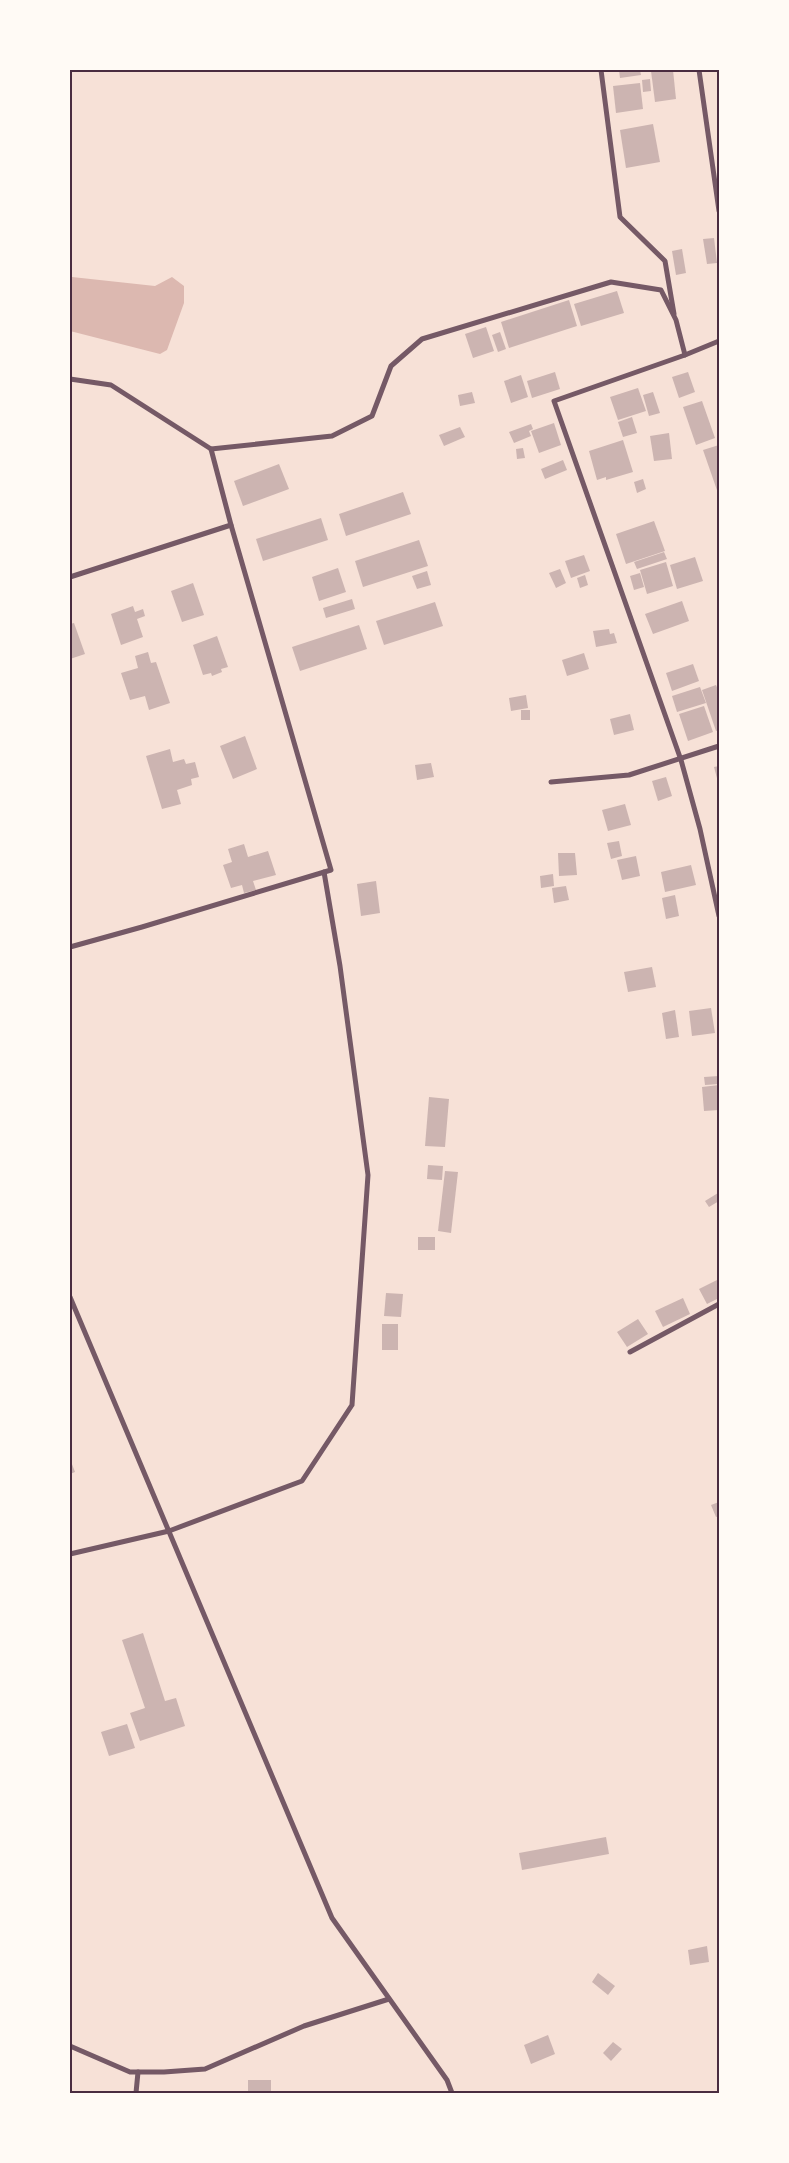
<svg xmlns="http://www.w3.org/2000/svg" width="789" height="2163" font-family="Spectral,serif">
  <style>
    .water { fill: #dcb8b0 }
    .building { fill: #ccb4b1 }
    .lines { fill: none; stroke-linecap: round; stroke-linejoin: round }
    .minor { stroke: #755966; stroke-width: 5 }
    .neatline { fill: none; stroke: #4a2c40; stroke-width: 2 }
  </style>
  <rect width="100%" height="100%" fill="#f7e1d7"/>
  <!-- water -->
  <path class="water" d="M72,277l83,9 17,-9 12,9v17l-17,47 -7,4 -90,-23v-53z"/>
  <!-- building -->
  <g class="building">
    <path d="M619,70h21l1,5 -21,3z"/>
    <path d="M673,70l3,29 -21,3 -4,-31z"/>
    <path d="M650,79l1,12 -8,1 -1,-12z"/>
    <path d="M640,83l3,26 -27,4 -3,-27z"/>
    <path d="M653,124l7,38 -34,6 -6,-38z"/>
    <path d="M714,238l3,25 -10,1 -4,-25z"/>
    <path d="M682,249l4,24 -10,2 -4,-24z"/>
    <path d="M617,291l7,22 -43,13 -7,-22z"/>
    <path d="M569,300l8,26 -68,22 -8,-26z"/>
    <path d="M486,327l8,24 -21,7 -8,-24z"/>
    <path d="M500,332l6,17 -8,3 -6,-17z"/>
    <path d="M555,372l5,17 -28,9 -5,-17z"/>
    <path d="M688,372l7,20 -16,6 -7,-21z"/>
    <path d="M521,375l7,22 -17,6 -7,-22z"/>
    <path d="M638,388l8,23 -28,9 -8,-23z"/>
    <path d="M472,392l3,11 -15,3 -2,-11z"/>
    <path d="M653,392l7,21 -11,3 -6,-21z"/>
    <path d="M702,401l13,37 -19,7 -13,-38z"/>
    <path d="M632,417l5,16 -14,4 -5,-15z"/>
    <path d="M554,423l7,22 -22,8 -8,-22z"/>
    <path d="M531,424l2,5 -4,2 2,5 -17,7 -5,-11z"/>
    <path d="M460,427l5,10 -21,9 -5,-11z"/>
    <path d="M669,433l3,26 -18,2 -4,-25z"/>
    <path d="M623,440l10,32 -27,8v-3l-9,3 -8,-29z"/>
    <path d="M719,445v51l-16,-46z"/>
    <path d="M523,448l2,10 -8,1 -1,-10z"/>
    <path d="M563,460l4,10 -22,9 -4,-10z"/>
    <path d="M279,464l10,25 -46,17 -9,-25z"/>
    <path d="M643,479l3,10 -9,4 -3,-11z"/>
    <path d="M403,492l8,22 -65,22 -7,-22z"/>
    <path d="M321,518l7,22 -65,21 -7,-22z"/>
    <path d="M654,521l11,30 -39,13 -10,-30z"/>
    <path d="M419,540l9,26 -65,21 -8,-26z"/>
    <path d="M664,552l3,7 -30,10 -3,-7z"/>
    <path d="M584,555l6,16 -19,7 -6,-17z"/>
    <path d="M695,557l8,24 -26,8 -7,-24z"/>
    <path d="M666,562l7,24 -26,8 -7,-24z"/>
    <path d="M338,568l8,24 -27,9 -7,-24z"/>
    <path d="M560,569l6,14 -10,5 -7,-15z"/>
    <path d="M427,571l4,14 -14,4 -5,-13z"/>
    <path d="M640,573l4,14 -10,3 -4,-14z"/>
    <path d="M585,575l3,10 -8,3 -3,-10z"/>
    <path d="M193,583l11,32 -22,7 -11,-31z"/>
    <path d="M352,599l3,10 -29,9 -3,-10z"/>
    <path d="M682,601l7,20 -36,13 -8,-20z"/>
    <path d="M435,602l8,24 -59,19 -8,-24z"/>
    <path d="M133,606l2,6 8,-3 2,7 -8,3 6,18 -22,8 -10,-31z"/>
    <path d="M74,623l11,31 -15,5v-35z"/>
    <path d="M359,625l8,24 -67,22 -8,-24z"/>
    <path d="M609,629l1,5 4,-1 3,10 -21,4 -3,-16z"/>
    <path d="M217,636l11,31 -7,2 1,3 -10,4 -1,-3 -8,2 -10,-30z"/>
    <path d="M148,652l3,11 5,-1 14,41 -21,7 -4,-14 -15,4 -9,-27 17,-5 -3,-12z"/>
    <path d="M584,653l5,16 -22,7 -5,-16z"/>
    <path d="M693,664l6,17 -27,10 -6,-18z"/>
    <path d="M716,685l3,7v38l-3,1 -14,-41z"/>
    <path d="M700,687l6,16 -29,9 -5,-16z"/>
    <path d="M526,695l2,13 -17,3 -2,-13z"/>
    <path d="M704,706l9,26 -25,9 -9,-27z"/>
    <rect x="521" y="710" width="9" height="10"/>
    <path d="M630,714l4,16 -20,5 -4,-16z"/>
    <path d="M245,736l12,33 -24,10 -13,-33z"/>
    <path d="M170,749l3,13 11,-3 2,5 9,-2 4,15 -8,2 1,6 -15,5 4,14 -19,5 -16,-53z"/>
    <path d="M431,763l3,14 -17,3 -2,-15z"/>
    <path d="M719,766v16h-1l-4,-15z"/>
    <path d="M666,777l6,19 -14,5 -6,-20z"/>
    <path d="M625,804l6,21 -23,6 -6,-21z"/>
    <path d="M619,841l3,15 -11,3 -4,-16z"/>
    <path d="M244,844l4,13 20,-6 8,24 -23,6 3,9 -12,3 -2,-8 -11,3 -8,-23 9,-3 -4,-13z"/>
    <path d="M558,853h17l2,22 -18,1z"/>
    <path d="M636,856l4,20 -18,4 -5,-20z"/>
    <path d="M691,865l5,20 -31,7 -4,-20z"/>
    <path d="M553,874l1,12 -13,2 -1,-12z"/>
    <path d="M376,881l4,32 -19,3 -4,-32z"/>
    <path d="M566,886l3,14 -15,3 -2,-15z"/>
    <path d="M675,895l4,21 -13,3 -4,-21z"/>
    <path d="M652,967l4,20 -28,5 -4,-20z"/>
    <path d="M711,1008l4,25 -23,3 -3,-25z"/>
    <path d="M675,1010l4,27 -13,2 -4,-26z"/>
    <path d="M719,1076v8l-14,1 -1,-8z"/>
    <path d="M719,1085v25l-15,1 -2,-24z"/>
    <path d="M429,1097l20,2 -4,48 -20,-1z"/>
    <path d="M428,1165l15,1 -1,14 -15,-1z"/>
    <path d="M445,1171l13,1 -7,61 -13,-2z"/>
    <path d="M718,1193l1,8 -10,6 -4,-6z"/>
    <rect x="418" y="1237" width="17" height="13"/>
    <path d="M719,1279v19l-12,6 -8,-15z"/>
    <path d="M386,1293l17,1 -2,23 -17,-1z"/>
    <path d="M683,1298l7,16 -27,13 -8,-16z"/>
    <path d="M638,1319l10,15 -21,13 -10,-15z"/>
    <rect x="382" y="1324" width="16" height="26"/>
    <path d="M70,1459l5,13 -5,2z"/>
    <path d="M719,1502v14l-3,1 -5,-12z"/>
    <path d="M143,1633l22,68 11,-3 9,28 -45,15 -10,-28 15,-5 -23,-68z"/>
    <path d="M127,1724l8,24 -26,8 -8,-24z"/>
    <path d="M606,1837l3,17 -87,16 -3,-17z"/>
    <path d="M707,1946l2,16 -19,3 -2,-15z"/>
    <path d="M598,1973l17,13 -7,9 -16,-13z"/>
    <path d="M548,2035l7,19 -24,10 -7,-19z"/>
    <path d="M613,2042l9,7 -11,12 -8,-8z"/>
    <rect x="248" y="2080" width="23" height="13"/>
  </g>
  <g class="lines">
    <!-- minor -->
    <g class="minor">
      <path d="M601,70l19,147 45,44 9,53"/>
      <path d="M699,70l20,141"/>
      <path d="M685,355l-131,46 127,359 19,69 19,87"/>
      <path d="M70,379l41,6 100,64 121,-13 40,-20 19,-50 31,-27 189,-57 50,8 15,30 9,35 34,-14"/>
      <path d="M70,577l161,-52"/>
      <path d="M551,782l78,-7 90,-29"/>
      <path d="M70,947l72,-20 189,-57 -100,-345 -20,-76"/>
      <path d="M70,1297l262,621 115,162 5,13"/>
      <path d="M630,1352l89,-48"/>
      <path d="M70,1554l99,-23 133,-50 50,-76 16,-230 -28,-209 -16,-94"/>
      <path d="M70,2046l60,26h34l41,-3 99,-43 85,-27"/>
      <path d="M136,2093l2,-21"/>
    </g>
  </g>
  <!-- border -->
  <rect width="789" height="2163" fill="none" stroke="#fffaf5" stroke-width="142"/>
  <rect x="71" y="71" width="647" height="2021" class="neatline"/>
</svg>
